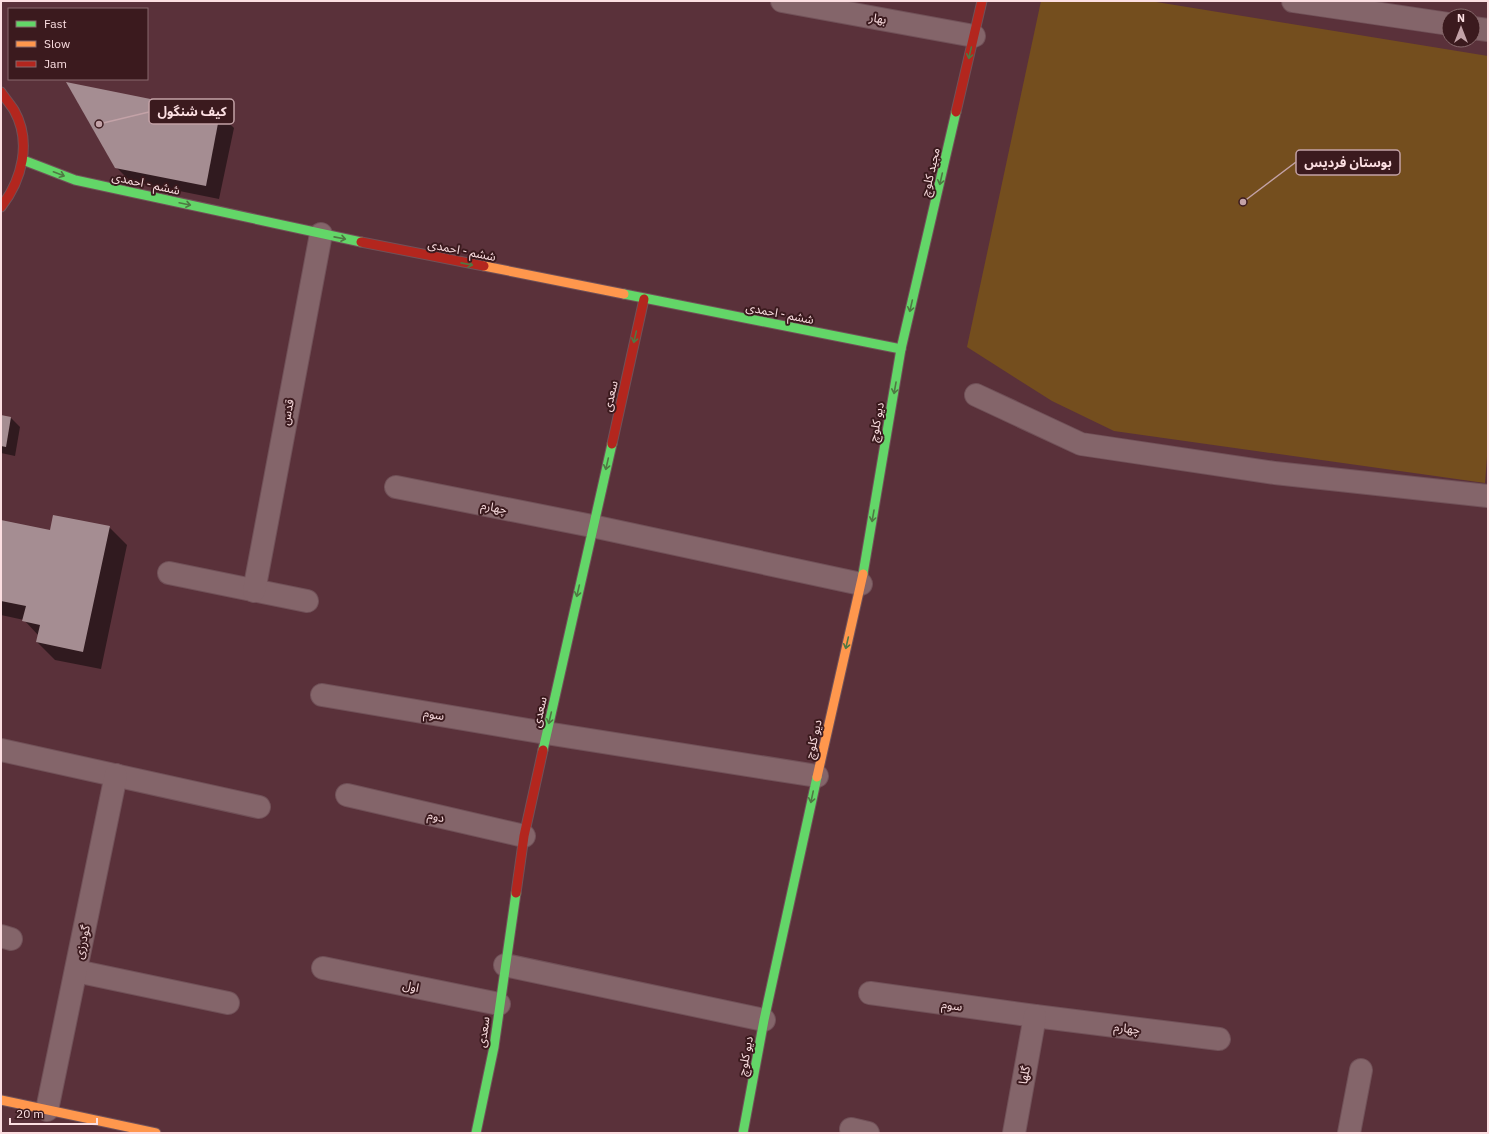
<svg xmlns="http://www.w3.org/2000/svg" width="1489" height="1134" font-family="'IBM Plex Sans','Noto Sans Arabic',sans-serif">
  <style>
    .green { fill: #744e1e }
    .shadow { fill: #0007 }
    .building { fill: #a58d92 }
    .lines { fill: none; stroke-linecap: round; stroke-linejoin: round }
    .street-casing { stroke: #715158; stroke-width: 24 }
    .fast-casing { stroke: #715158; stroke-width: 11 }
    .slow-casing { stroke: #715158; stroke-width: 11 }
    .jam-casing { stroke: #715158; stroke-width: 11 }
    .street { stroke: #84656a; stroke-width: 22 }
    .fast { stroke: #63d668; stroke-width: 9 }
    .slow { stroke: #ff974d; stroke-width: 9 }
    .jam { stroke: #b3261e; stroke-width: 9 }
    .oneway { stroke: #4f7843 }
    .labels { text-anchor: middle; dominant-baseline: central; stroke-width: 4; stroke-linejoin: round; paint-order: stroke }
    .street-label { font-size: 12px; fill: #fcdfe2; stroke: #3b1a1e }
    .leader { fill: none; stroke: #c3a2a7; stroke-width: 1.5 }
    .callout-dot { fill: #c3a2a7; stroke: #3b1a1e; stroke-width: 1.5 }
    .callout { fill: #3b1a1e; stroke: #c3a2a7; stroke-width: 1.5 }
    .callout-label { font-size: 13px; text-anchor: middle; font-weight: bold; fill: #fcdfe2 }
  </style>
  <rect width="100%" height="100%" fill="#5a313a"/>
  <!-- green -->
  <path class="green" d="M1041,1h109l338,55v388l-3,39 -371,-52 -62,-30 -85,-54z"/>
  <!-- shadow -->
  <g class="shadow">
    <path d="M220,114l14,14 -15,71 -89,-18 -14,-14z"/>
    <path d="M1,416l10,2 9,9 -5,29 -14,-3z"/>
    <path d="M1,521l49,10 59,-4 18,18 -26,124 -46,-9 -18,-18 2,-6 -15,-16 -23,-5z"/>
  </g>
  <!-- building -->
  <g class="building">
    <path d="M66,82l154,31 -14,73 -91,-18z"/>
    <path d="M1,415l10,2 -5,30 -5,-1z"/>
    <path d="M53,515l57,11 -27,126 -47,-10 4,-17 -18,-4 4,-15 -25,-5v-81l49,10z"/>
  </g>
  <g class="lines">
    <!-- street casing -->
    <g class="street-casing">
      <g id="street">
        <path d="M782,1l192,35"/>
        <path d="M1293,1l156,23"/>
        <path d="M1473,28l15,2"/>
        <path d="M976,395l105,49 194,29 213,23"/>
        <path d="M396,487l196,39 269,58"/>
        <path d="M169,573l138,28"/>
        <path d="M254,591l67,-357"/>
        <path d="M322,695l224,38 271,43"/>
        <path d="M1,750l258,57"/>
        <path d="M347,795l177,41"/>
        <path d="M1,936l10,3"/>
        <path d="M505,965l259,55"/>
        <path d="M323,968l176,36"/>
        <path d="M76,971l152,32"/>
        <path d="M870,993l165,23 184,23"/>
        <path d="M47,1110l69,-335"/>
        <path d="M851,1129l17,4"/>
        <path d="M1014,1133l21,-117"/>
        <path d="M1349,1133l12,-63"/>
      </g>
    </g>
    <!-- fast casing -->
    <g class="fast-casing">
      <g id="fast">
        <path d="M23,160l52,20 286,62"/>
        <path d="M624,294l277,55"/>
        <path d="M863,574l38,-225 55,-237"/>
        <path d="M543,750l69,-306"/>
        <path d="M476,1133l18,-86 22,-154"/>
        <path d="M743,1133l21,-113 53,-243"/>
      </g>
    </g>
    <!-- slow casing -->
    <g class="slow-casing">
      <g id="slow">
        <path d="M484,266l140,28"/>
        <path d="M817,777l46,-203"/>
        <path d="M1,1100l155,33"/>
      </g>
    </g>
    <!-- jam casing -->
    <g class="jam-casing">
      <g id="jam">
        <path d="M1,92c4,6 9,12 13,18 18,32 8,70 -13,97"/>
        <path d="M956,112l26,-111"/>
        <path d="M361,242l123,24"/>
        <path d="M612,444l32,-145"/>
        <path d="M516,893l8,-57 19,-86"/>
      </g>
    </g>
    <!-- street -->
    <use href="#street" class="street"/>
    <!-- fast -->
    <use href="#fast" class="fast"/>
    <!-- slow -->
    <use href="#slow" class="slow"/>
    <!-- jam -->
    <use href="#jam" class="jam"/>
  </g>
  <!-- one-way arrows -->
  <defs><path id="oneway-shaft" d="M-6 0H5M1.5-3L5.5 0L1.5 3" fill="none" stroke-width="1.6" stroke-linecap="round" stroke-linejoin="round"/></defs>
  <g class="oneway">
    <use href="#oneway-shaft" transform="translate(970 53) rotate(103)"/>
    <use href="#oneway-shaft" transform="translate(59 174) rotate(21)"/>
    <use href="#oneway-shaft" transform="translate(941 179) rotate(103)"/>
    <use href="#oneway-shaft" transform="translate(185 204) rotate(12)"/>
    <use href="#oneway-shaft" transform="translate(340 238) rotate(11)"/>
    <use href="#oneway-shaft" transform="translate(467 264) rotate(11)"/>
    <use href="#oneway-shaft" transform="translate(911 306) rotate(103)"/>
    <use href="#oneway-shaft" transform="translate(635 337) rotate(103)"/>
    <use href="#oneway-shaft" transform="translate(895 388) rotate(100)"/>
    <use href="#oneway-shaft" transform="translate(607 464) rotate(103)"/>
    <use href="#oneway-shaft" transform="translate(873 516) rotate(100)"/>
    <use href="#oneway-shaft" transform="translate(578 591) rotate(103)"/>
    <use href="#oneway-shaft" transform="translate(847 643) rotate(103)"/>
    <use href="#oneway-shaft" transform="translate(550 718) rotate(103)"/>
    <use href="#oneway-shaft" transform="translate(812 797) rotate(102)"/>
  </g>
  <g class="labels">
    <!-- street labels -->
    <g class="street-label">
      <text transform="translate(878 18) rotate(10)">بهار</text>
      <text transform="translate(930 172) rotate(-77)">مجید کلوچ</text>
      <text transform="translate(146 183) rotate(12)">ششم - احمدی</text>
      <text transform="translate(462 250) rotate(11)">ششم - احمدی</text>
      <text transform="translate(780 313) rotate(11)">ششم - احمدی</text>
      <text transform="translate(610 396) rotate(-77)">سعدی</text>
      <text transform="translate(287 412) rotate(-79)">قدس</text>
      <text transform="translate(876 422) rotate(-80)">دیو کلوچ</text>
      <text transform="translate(494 507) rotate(11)">چهارم</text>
      <text transform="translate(539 712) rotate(-77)">سعدی</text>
      <text transform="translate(434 714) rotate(10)">سوم</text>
      <text transform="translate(813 739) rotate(-77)">دیو کلوچ</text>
      <text transform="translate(436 816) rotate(13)">دوم</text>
      <text transform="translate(82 942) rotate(-78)">گودرزی</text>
      <text transform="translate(411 986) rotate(12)">اول</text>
      <text transform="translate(952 1005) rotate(8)">سوم</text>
      <text transform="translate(1127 1028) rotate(7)">چهارم</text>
      <text transform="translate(483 1032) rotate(-82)">سعدی</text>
      <text transform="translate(745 1056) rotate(-80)">دیو کلوچ</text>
      <text transform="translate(1024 1075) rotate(-80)">گلها</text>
    </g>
  </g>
  <!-- callouts -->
  <path class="leader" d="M99 124L149 112M1243 202L1296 162"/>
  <g class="callout-dot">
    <circle cx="99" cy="124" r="4"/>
    <circle cx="1243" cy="202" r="4"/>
  </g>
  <g class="callout">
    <rect x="149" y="99" width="85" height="25" rx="4"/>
    <rect x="1296" y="150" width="104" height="25" rx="4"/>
  </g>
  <g class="callout-label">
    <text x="192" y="116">کیف شنگول</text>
    <text x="1348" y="167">بوستان فردیس</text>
  </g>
  <!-- border -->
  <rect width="1489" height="1134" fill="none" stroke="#fcdfe2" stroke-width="4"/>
  <!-- legend -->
  <rect x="8" y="8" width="140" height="72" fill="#3b1a1e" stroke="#88696c"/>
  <rect x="16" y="21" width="20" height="6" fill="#63d668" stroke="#88696c"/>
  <text x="44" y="28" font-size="12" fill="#fcdfe2">Fast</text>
  <rect x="16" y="41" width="20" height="6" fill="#ff974d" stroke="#88696c"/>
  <text x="44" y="48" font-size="12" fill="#fcdfe2">Slow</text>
  <rect x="16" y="61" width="20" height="6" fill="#b3261e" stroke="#88696c"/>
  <text x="44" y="68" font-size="12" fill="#fcdfe2">Jam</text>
  <!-- north arrow -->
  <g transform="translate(1461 28)"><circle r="19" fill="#3b1a1e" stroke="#88696c"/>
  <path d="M0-3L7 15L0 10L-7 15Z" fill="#c3a2a7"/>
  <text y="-6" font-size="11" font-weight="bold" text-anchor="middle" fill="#fcdfe2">N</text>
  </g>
  <!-- scale -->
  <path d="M10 1118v6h87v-6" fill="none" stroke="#fcdfe2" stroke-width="2"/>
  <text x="16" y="1118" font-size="12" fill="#fcdfe2" stroke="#3b1a1e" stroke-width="3" paint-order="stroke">20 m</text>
</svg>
